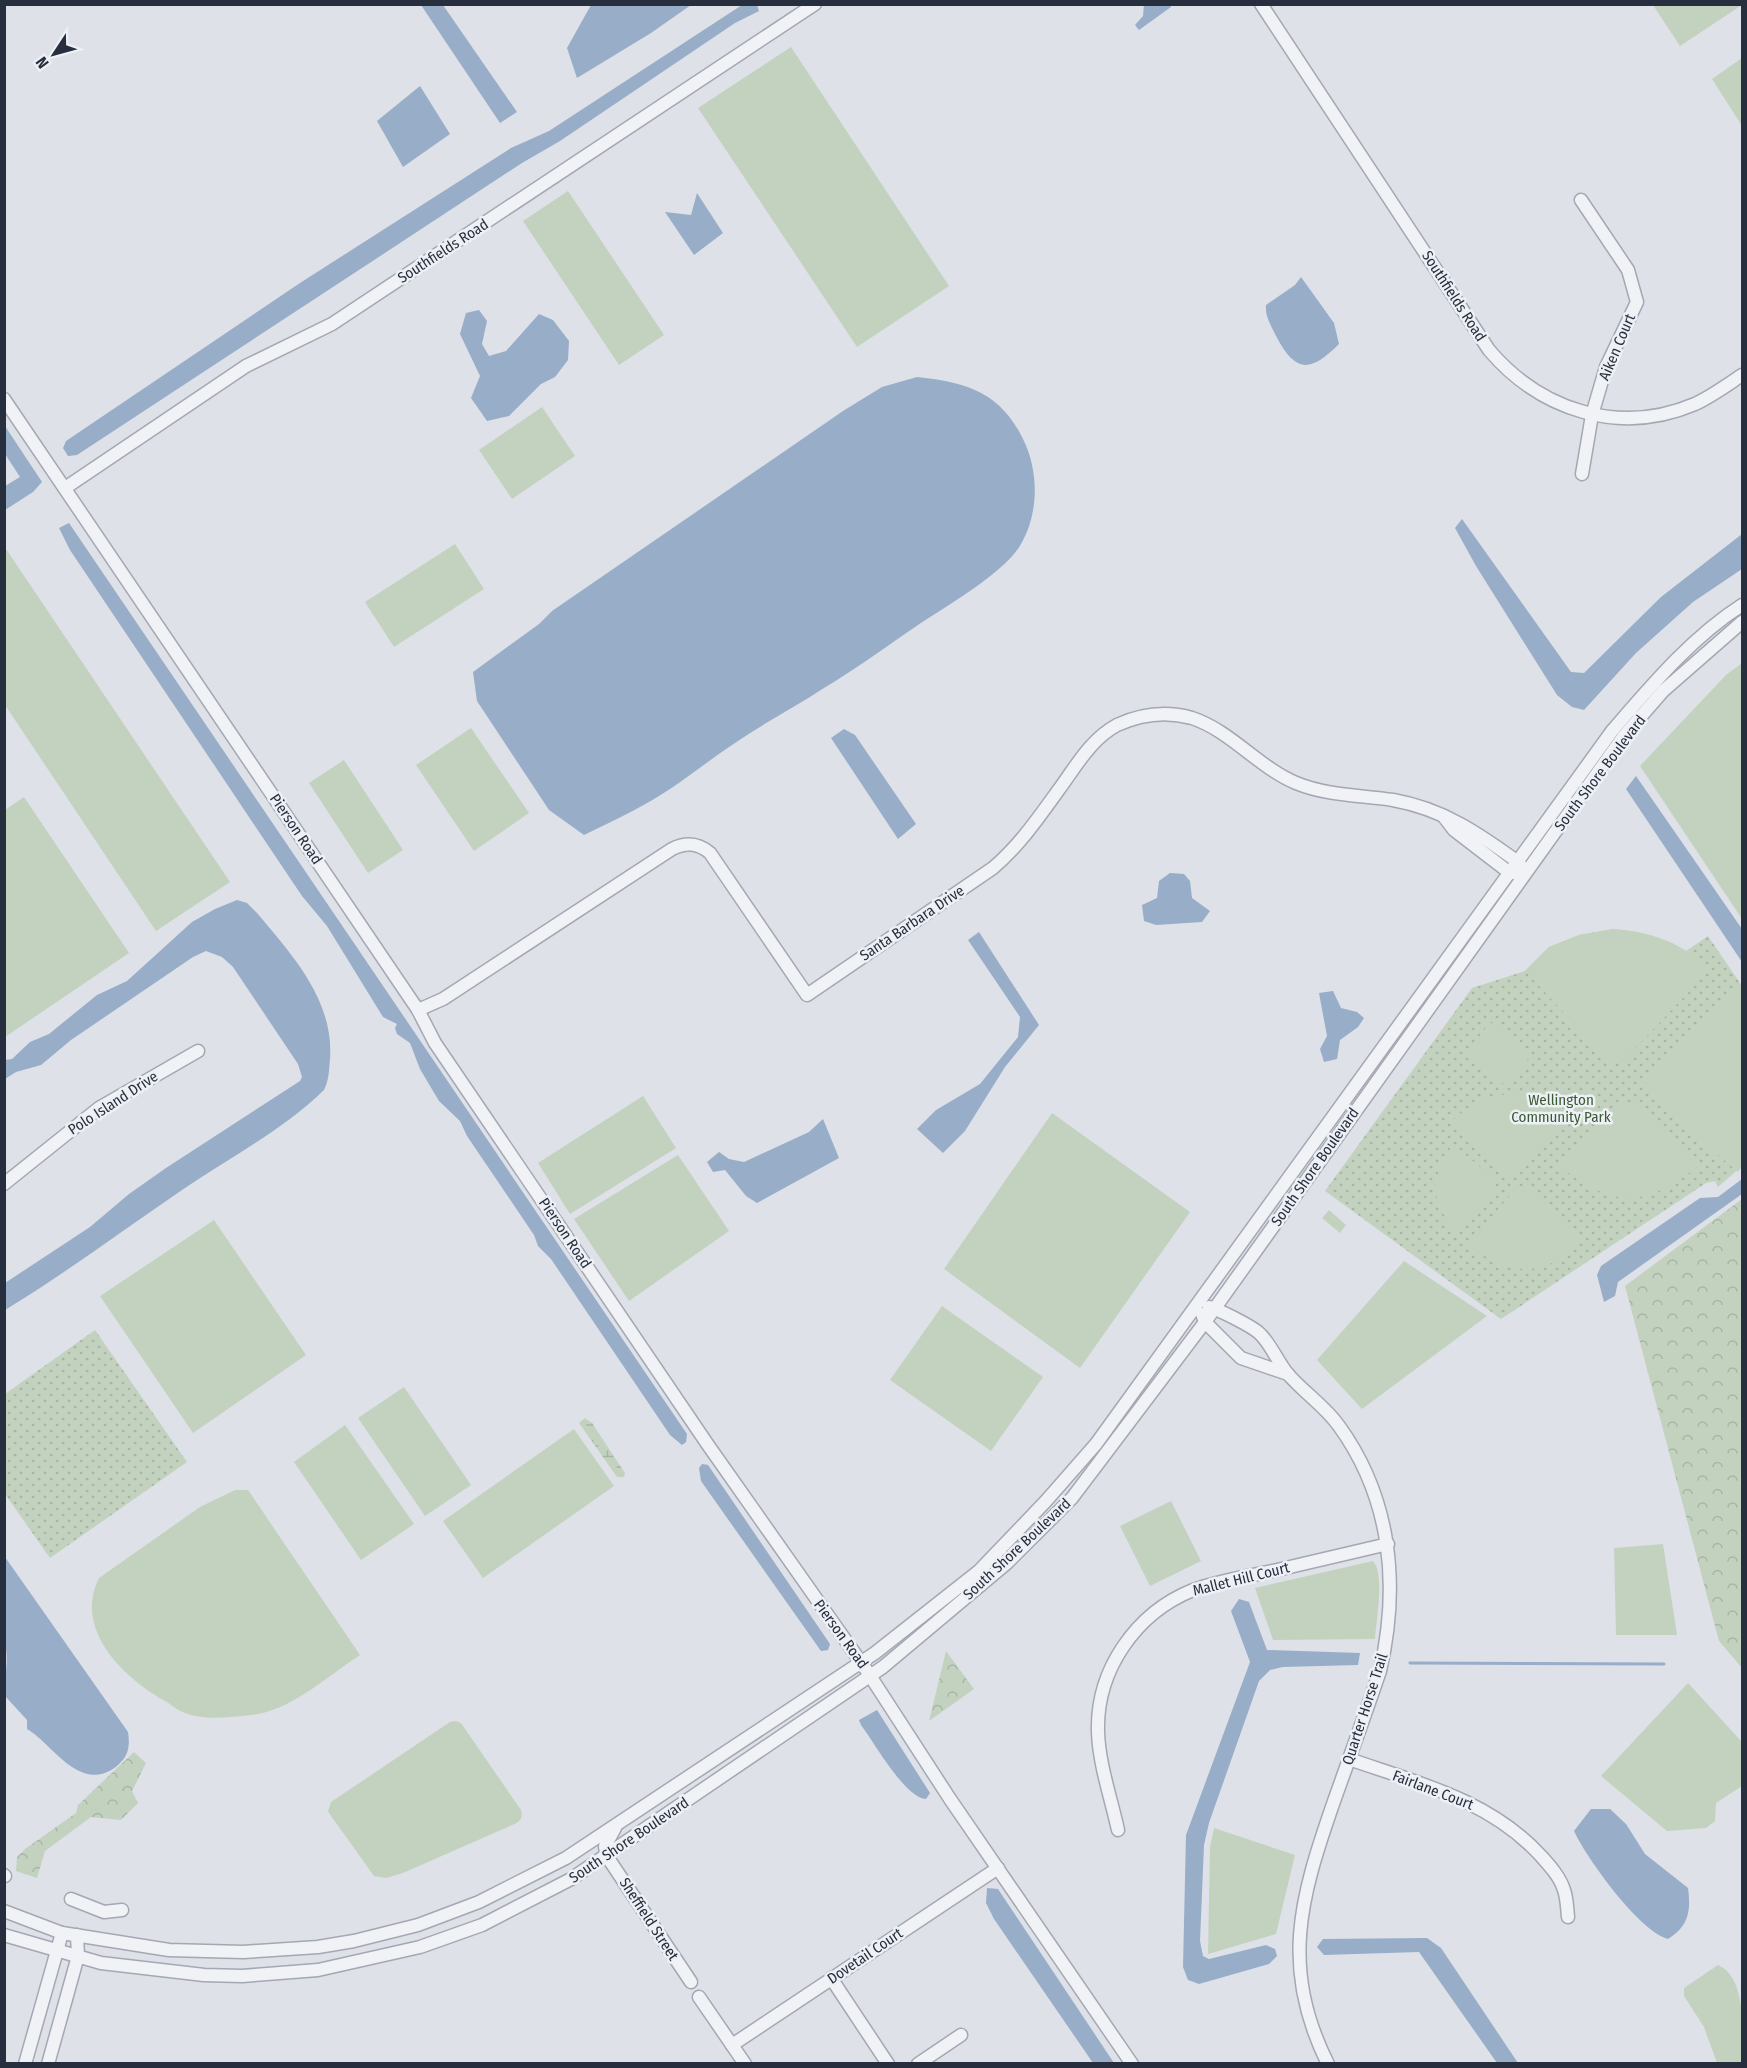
<svg xmlns="http://www.w3.org/2000/svg" width="1747" height="2068" font-family="'Fira Sans Condensed',sans-serif">
  <style>
    .grass { fill: url(#grass-dots) }
    .forest { fill: url(#forest-crowns) }
    .wetland { fill: url(#wetland-marsh) }
    .pitch { fill: #c3d2bf }
    .water { fill: #98adc8 }
    .lines { fill: none; stroke-linecap: round; stroke-linejoin: round }
    .stream { stroke: #98adc8; stroke-width: 3 }
    .minor-casing { stroke: #a3a8b2; stroke-width: 15 }
    .minor { stroke: #f0f2f6; stroke-width: 12 }
    .labels { text-anchor: middle; dominant-baseline: central; stroke-width: 5; stroke-linejoin: round; paint-order: stroke }
    .street-label { font-size: 15px; fill: #272e3e; stroke: #edf0f5 }
    .park-label { font-size: 15px; fill: #3a5a34; stroke: #edf0f5 }
  </style>
  <defs>
    <pattern id="grass-dots" width="8" height="8" patternUnits="userSpaceOnUse" patternTransform="scale(1.5)"><rect width="8" height="8" fill="#c3d2bf"/><path d="M2 2h.1M6 6h.1" fill="none" stroke="#a8b5a5" stroke-width="1.8" stroke-linecap="round"/></pattern>
    <pattern id="forest-crowns" width="20" height="18" patternUnits="userSpaceOnUse" patternTransform="scale(1.5)"><rect width="20" height="18" fill="#c3d2bf"/><path d="M2 6a3 3 0 1 1 6 0M12 15a3 3 0 1 1 6 0" fill="none" stroke="#a8b5a5"/></pattern>
    <pattern id="wetland-marsh" width="20" height="14" patternUnits="userSpaceOnUse" patternTransform="scale(1.5)"><rect width="20" height="14" fill="#c3d2bf"/><path d="M1 5h8M5 5V1M11 12h8M15 12V8" fill="none" stroke="#a8b5a5"/></pattern>
  </defs>
  <rect width="100%" height="100%" fill="#dee1e8"/>
  <!-- grass -->
  <g class="grass">
    <path d="M1613,929c28,2 49,8 73,22l22,-15 34,50v180l-24,21 -3,-6 -9,2 -205,136 -176,-128 147,-203 53,-17 24,-24 30,-12z"/>
    <path d="M95,1330l92,132 -137,96 -45,-64v-100z"/>
  </g>
  <!-- forest -->
  <g class="forest">
    <path d="M1742,1199v469l-23,-27 -94,-355z"/>
    <path d="M946,1651l28,38 -45,32z"/>
    <path d="M134,1752l12,11 -14,28 6,12 -17,17 -30,-3 -46,34 -8,27 -21,-7 1,-14 8,-8 51,-36 2,-8z"/>
  </g>
  <!-- wetland -->
  <path class="wetland" d="M585,1418l7,5 33,50 -1,4h-7l-38,-54z"/>
  <!-- pitch -->
  <g class="pitch">
    <path d="M1653,5h89l-62,41z"/>
    <path d="M791,47l158,239 -92,61 -159,-239z"/>
    <path d="M1742,58v68l-30,-47z"/>
    <path d="M568,191l96,144 -45,30 -96,-144z"/>
    <path d="M542,407l33,49 -63,43 -33,-49z"/>
    <path d="M455,544l29,45 -90,58 -29,-45z"/>
    <path d="M4,546l226,336 -74,49 -151,-226z"/>
    <path d="M1742,663v256l-102,-153 86,-91z"/>
    <path d="M471,728l58,85 -55,38 -58,-86z"/>
    <path d="M344,760l59,90 -35,23 -59,-90z"/>
    <path d="M24,797l105,156 -124,84v-227z"/>
    <path d="M1613,929c38,3 70,13 96,42l-87,91h-12l-85,-91 24,-24 30,-12z"/>
    <path d="M1736,990l6,7v169l-4,6c-19,-17 -92,-75 -94,-95z"/>
    <path d="M1490,1022l42,31 -24,34 -43,-31z"/>
    <path d="M1520,1093l37,15 13,12 -53,56 -10,3 -56,-57c21,-21 40,-27 69,-29z"/>
    <path d="M643,1096l33,52 -106,66 -32,-51z"/>
    <path d="M1622,1103h13l62,64c-51,41 -85,41 -136,0z"/>
    <path d="M1052,1113l138,99 -110,156 -136,-99z"/>
    <path d="M1453,1144l41,35 3,11 -40,43c-28,-33 -27,-54 -4,-89z"/>
    <path d="M678,1155l51,76 -100,70 -55,-82z"/>
    <path d="M1518,1186h11l55,53c-39,40 -74,39 -116,5z"/>
    <path d="M1329,1210l17,15 -6,8 -18,-15z"/>
    <path d="M214,1220l92,135 -113,78 -93,-137z"/>
    <path d="M1404,1261l83,55 -125,93 -45,-49z"/>
    <path d="M942,1306l101,71 -52,74 -101,-71z"/>
    <path d="M404,1387l67,98 -46,31 -67,-98z"/>
    <path d="M345,1425l69,99 -53,36 -67,-98z"/>
    <path d="M574,1429l40,57 -131,92 -40,-57z"/>
    <path d="M235,1490h13l112,165c-31,20 -65,52 -102,59 -22,3 -52,7 -73,-1 -7,-2 -13,-8 -20,-12 -41,-23 -92,-71 -66,-123l101,-71z"/>
    <path d="M1171,1501l30,60 -51,25 -30,-60z"/>
    <path d="M1663,1544l14,91h-61l-2,-87z"/>
    <path d="M1373,1561c12,13 3,60 2,78l-102,1 -18,-52z"/>
    <path d="M1688,1683l54,59v44l-26,17 -1,18 -9,7 -39,3 -66,-55z"/>
    <path d="M456,1721l5,2 60,87c2,9 -1,12 -9,15l-109,48 -17,5 -12,-2 -43,-60 -3,-5 3,-9 119,-80z"/>
    <path d="M1214,1828l81,27 -19,79 -68,20 2,-107z"/>
    <path d="M1718,1965c29,12 25,69 24,98h-25l-13,-36 -20,-31v-8z"/>
  </g>
  <!-- water -->
  <g class="water">
    <path d="M1144,4l26,1 1,2 -32,23 -4,-5 8,-9z"/>
    <path d="M421,5h22l74,107 -17,11z"/>
    <path d="M591,5v-1l100,1 -40,28 -74,45 -10,-30z"/>
    <path d="M742,5h15l2,6 -24,12 -175,118 -38,22 -445,292 -9,1 -5,-8 3,-7 234,-158 211,-135 38,-17z"/>
    <path d="M420,86l30,48 -47,33 -26,-46z"/>
    <path d="M697,193l26,40 -29,22 -29,-43 26,3z"/>
    <path d="M1301,277l33,46 5,21c-30,30 -44,28 -63,-8 -5,-11 -11,-19 -10,-31l29,-20z"/>
    <path d="M479,310l8,11 -5,23 7,12 17,-5 33,-37 14,6 16,21 -1,19 -13,17 -14,7 -32,32 -22,5 -16,-23 9,-22 -20,-42 6,-21z"/>
    <path d="M917,377c49,5 83,15 106,62 16,32 16,74 -2,105 -16,29 -75,62 -103,81 -31,21 -62,44 -94,63 -29,19 -60,35 -89,55 -29,19 -56,42 -86,59 -21,12 -43,22 -65,33l-35,-25 -72,-109 -4,-29 66,-48 13,-13 291,-200 39,-24z"/>
    <path d="M5,426l37,56 -9,10 -28,18v-24l15,-9 -15,-23z"/>
    <path d="M1462,519l109,153 13,1 77,-76 81,-63v35l-49,33 -57,51 -52,57 -12,-3 -15,-12 -81,-129 -21,-38z"/>
    <path d="M69,523l618,911 -1,8 -4,3 -12,-10 -119,-176 -13,-13 -4,-11 -67,-99 -7,-15 -21,-20 -19,-32 -10,-26 -13,-9 -2,-6 2,-4 -14,-7 -56,-91 -25,-30 -232,-346 -11,-22z"/>
    <path d="M844,729l11,6 61,89 -18,15 -67,-101z"/>
    <path d="M1636,776l106,153v33l-116,-173z"/>
    <path d="M1170,873l14,1 6,7 2,17 18,13 -8,11 -46,3 -12,-4 -2,-16 15,-7 2,-17z"/>
    <path d="M237,900l10,3 10,10c36,43 77,87 73,146 -1,11 -1,21 -6,31 -41,40 -95,68 -142,100 -59,40 -116,83 -177,120v-27l85,-56 39,-33 37,-26 134,-87 2,-4 -4,-13 -65,-97 -11,-10 -16,-6 -13,6 -122,83 -30,25 -25,7 -11,7v-19l7,-1 18,-17 19,-8 48,-39 30,-14 65,-59 23,-13z"/>
    <path d="M979,932l60,93 -34,42 -40,64 -22,22 -26,-24 19,-19 44,-26 38,-47 2,-20 -52,-77z"/>
    <path d="M1333,991l8,17 16,4 7,6 -6,9 -18,13 -3,19 -13,3 -4,-13 7,-13 -8,-43z"/>
    <path d="M823,1119l16,39 -82,45 -11,-7 -21,-26 -12,2 -6,-10 12,-10 10,7 15,3 65,-30z"/>
    <path d="M1742,1179v15l-124,88 -3,14 -11,6 -7,-27 4,-9 99,-68 18,-1z"/>
    <path d="M702,1464l6,1 122,179 -2,6 -7,1 -120,-170 -2,-13z"/>
    <path d="M5,1557l123,175c2,14 1,24 -11,34 -37,29 -64,-22 -90,-37v-9l-22,-24c-1,-18 5,-39 -1,-55z"/>
    <path d="M1239,1599l10,3 18,48 93,3 -2,12 -75,2 -13,3 -11,11 -50,142 -5,22 -4,96 3,15 6,3 57,-14 9,4 2,7 -8,8 -70,20 -11,-4 -5,-13 3,-132 64,-173 -19,-51z"/>
    <path d="M877,1710l53,83 -4,6c-21,-1 -52,-57 -65,-74l-2,-5z"/>
    <path d="M1591,1809h19l16,15 19,30 43,34c3,23 1,38 -20,51 -29,-8 -81,-80 -94,-108z"/>
    <path d="M987,1888l11,1 116,174h-21l-99,-144 -8,-16z"/>
    <path d="M1427,1938l14,10 77,115h-21l-78,-111 -95,3 -7,-8 6,-8z"/>
  </g>
  <g class="lines">
    <!-- stream -->
    <path class="stream" d="M1410,1663l254,1"/>
    <!-- minor casing -->
    <g class="minor-casing">
      <g id="minor">
        <path d="M1261,4l228,346c52,61 131,86 206,54 17,-8 32,-19 47,-29"/>
        <path d="M1581,200l47,70 9,32 -31,65 -14,48 -10,59"/>
        <path d="M4,399l414,611 17,33 273,402 157,223 85,131 182,265"/>
        <path d="M65,488l181,-122 86,-42 483,-320"/>
        <path d="M1444,817l10,13 56,43h7"/>
        <path d="M418,1010l25,-11 229,-150c14,-7 26,-6 38,4l97,142 186,-127c27,-23 46,-51 67,-80 16,-22 31,-49 57,-63 24,-11 50,-14 75,-7 39,13 66,49 104,65 32,13 64,12 97,17 50,9 85,33 125,62l4,5"/>
        <path d="M4,1184l95,-76 99,-57"/>
        <path d="M1209,1307c11,3 40,18 49,25 12,10 19,29 29,41 16,19 37,32 52,53 52,72 61,159 41,245 -15,44 -31,88 -47,133 -33,95 -53,164 -5,260"/>
        <path d="M1202,1314l3,8 36,36 47,16"/>
        <path d="M1349,1759c69,24 141,41 192,97 9,10 19,21 23,34 3,8 3,18 4,27"/>
        <path d="M615,1828l-10,18 1,9 85,127"/>
        <path d="M1118,1830c-7,-32 -19,-66 -20,-98 -2,-62 38,-119 95,-142 27,-10 57,-14 84,-20 37,-9 74,-17 111,-26"/>
        <path d="M4,1875l1,1"/>
        <path d="M71,1899l33,13 18,-2"/>
        <path d="M4,1911l58,22 107,17 74,2 75,-5 36,-6 64,-16 61,-23 87,-44 309,-205 104,-82 67,-70 50,-57 516,-713c39,-45 80,-94 130,-126"/>
        <path d="M4,1935l97,28 103,12 38,1 76,-6 102,-23 62,-22 89,-46 312,-212 124,-104 65,-65 133,-176 418,-585 40,-46 79,-69"/>
        <path d="M831,1978l57,86"/>
        <path d="M699,1997l46,67"/>
        <path d="M732,2045l266,-177"/>
        <path d="M25,2064l37,-131"/>
        <path d="M48,2064l30,-108 -1,-21"/>
        <path d="M918,2064l43,-29"/>
      </g>
    </g>
    <!-- minor -->
    <use href="#minor" class="minor"/>
  </g>
  <g class="labels">
    <!-- street labels -->
    <g class="street-label">
      <text transform="translate(443 251) rotate(-33)">Southfields Road</text>
      <text transform="translate(1454 296) rotate(57)">Southfields Road</text>
      <text transform="translate(1617 347) rotate(-67)">Aiken Court</text>
      <text transform="translate(1600 773) rotate(-53)">South Shore Boulevard</text>
      <text transform="translate(296 829) rotate(56)">Pierson Road</text>
      <text transform="translate(912 923) rotate(-34)">Santa Barbara Drive</text>
      <text transform="translate(113 1103) rotate(-33)">Polo Island Drive</text>
      <text transform="translate(1315 1167) rotate(-55)">South Shore Boulevard</text>
      <text transform="translate(565 1233) rotate(56)">Pierson Road</text>
      <text transform="translate(1017 1549) rotate(-43)">South Shore Boulevard</text>
      <text transform="translate(1241 1579) rotate(-14)">Mallet Hill Court</text>
      <text transform="translate(841 1634) rotate(54)">Pierson Road</text>
      <text transform="translate(1365 1709) rotate(-72)">Quarter Horse Trail</text>
      <text transform="translate(1433 1790) rotate(21)">Fairlane Court</text>
      <text transform="translate(629 1840) rotate(-34)">South Shore Boulevard</text>
      <text transform="translate(649 1919) rotate(57)">Sheffield Street</text>
      <text transform="translate(865 1956) rotate(-34)">Dovetail Court</text>
    </g>
    <!-- park labels -->
    <g class="park-label">
      <text x="1561" y="1100">Wellington<tspan x="1561" dy="17">Community Park</tspan></text>
    </g>
  </g>
  <!-- border -->
  <rect width="1747" height="2068" fill="none" stroke="#272e3e" stroke-width="12"/>
  <!-- north arrow -->
  <g transform="translate(54 54) rotate(234)" stroke="#edf0f5" stroke-width="4.5" paint-order="stroke">
  <path d="M0-4.5L10 22L0 15L-10 22Z" fill="#272e3e"/>
  <text y="-9" font-size="16" font-weight="bold" text-anchor="middle" fill="#272e3e">N</text>
  </g>
</svg>
